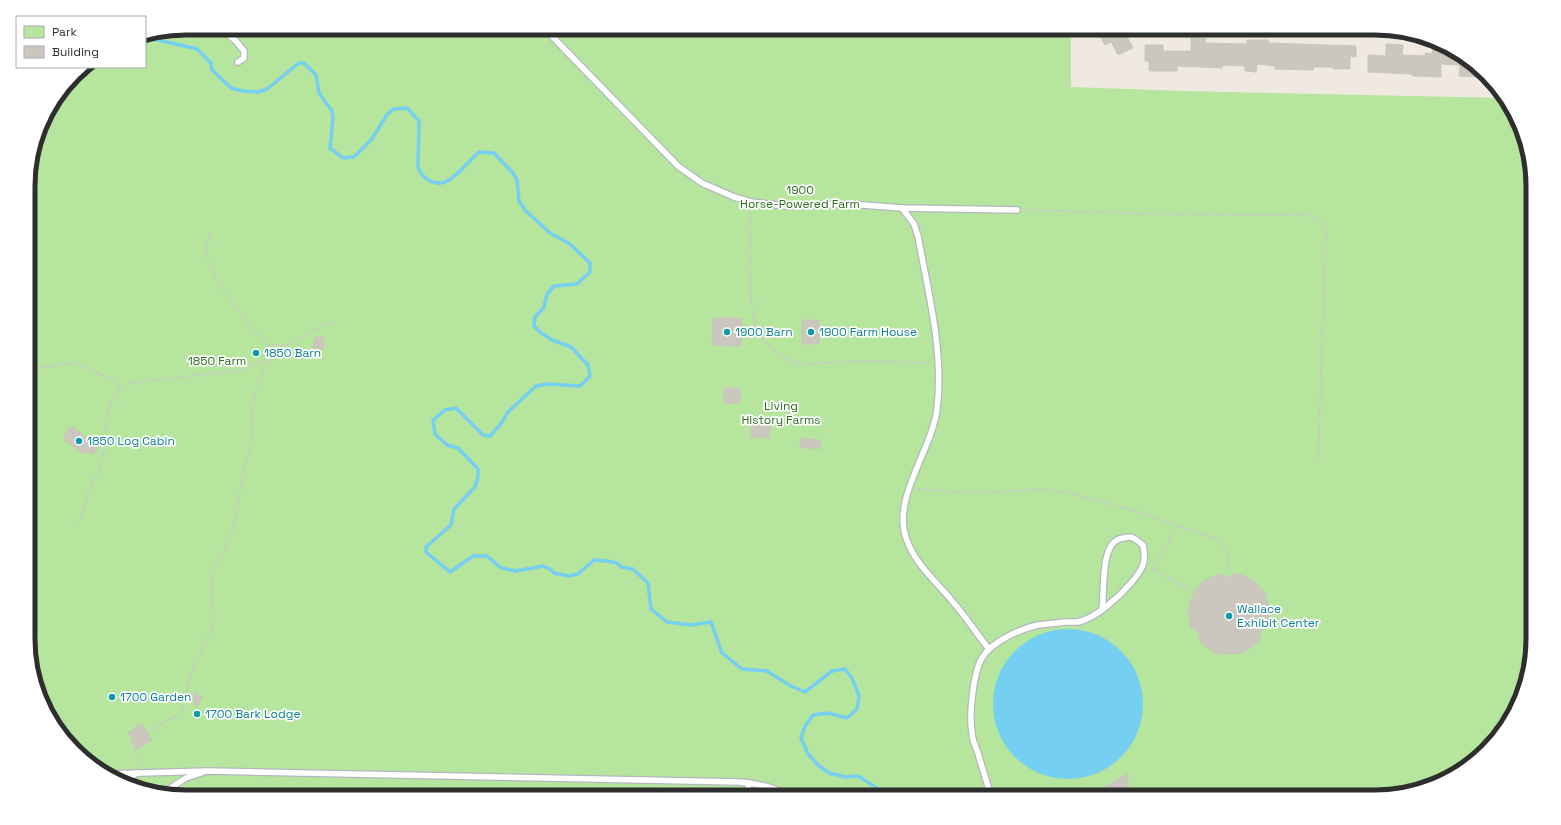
<svg xmlns="http://www.w3.org/2000/svg" width="1561" height="825" font-family="'Space Grotesk',sans-serif">
  <style>
    .green { fill: #b6e59e }
    .water { fill: #75cff0 }
    .lines { fill: none; stroke-linecap: round; stroke-linejoin: round }
    .stream { stroke: #75cff0; stroke-width: 3.5 }
    .building { fill: #cbc7bf; stroke: #cbc5ba }
    .lane-casing { stroke: #b4b7c1; stroke-width: 8 }
    .path { stroke: #c9c9c9; stroke-width: 2; stroke-dasharray: 3 2; stroke-linecap: butt }
    .lane { stroke: #fff; stroke-width: 5.5 }
    .culture-dot { fill: #0f9aa8; stroke: #fff; stroke-width: 1.5 }
    .labels { text-anchor: middle; dominant-baseline: central; stroke-width: 3.5; stroke-linejoin: round; paint-order: stroke }
    .park-label { font-size: 12px; fill: #2c6e1b; stroke: #fff }
    .culture-label { font-size: 12px; fill: #0d838f; stroke: #fff; text-anchor: start }
    .rim { fill: none; stroke: #2e2e2e; stroke-width: 5 }
  </style>
  <rect width="100%" height="100%" fill="#efe9e1"/>
  <!-- green -->
  <path class="green" d="M186,28h885v59l112,4 323,7 26,68 1,473 -16,70 -23,34 -31,27 -37,19 -41,8h-1199l-70,-16 -34,-23 -27,-31 -26,-67 -1,-485 16,-59 38,-49h63v-31z"/>
  <!-- water -->
  <circle class="water" cx="1068" cy="704" r="75"/>
  <g class="lines">
    <!-- stream -->
    <path class="stream" d="M145,37l52,12 14,14 1,7 19,18 12,3 15,1 9,-3 32,-26h5l12,12 3,18 13,18 1,7 -3,30 13,10 11,-1 18,-18 14,-23 7,-7 14,-1 12,13 -1,46c4,12 18,21 31,13 10,-6 21,-20 30,-28l15,1 19,20 4,7 2,21 6,9 25,23 20,11 20,19v9l-13,12 -23,2 -7,8 -3,13 -9,10 -1,9 7,7 11,7 19,7 17,18 2,11 -10,10 -33,-2 -11,2 -28,26 -8,13 -10,11 -7,-1 -27,-27 -11,2 -12,10 2,14 12,11 11,3 20,21v8l-3,10 -21,22 -3,16 -25,22v5l24,20 23,-16h14l14,12 15,3 27,-5 7,3 4,4 15,3 9,-2 16,-14 13,1 10,2 4,4 12,2 15,14 3,26 16,13 24,3 20,-3 11,31 20,16 25,2 22,14 16,7 27,-21 13,-2 7,9 7,18 -2,13 -10,9 -19,-5 -15,2 -8,11 -4,12 7,16 10,11 11,8 16,4 13,-1 19,12 7,9"/>
  </g>
  <!-- building -->
  <g class="building">
    <path d="M1096,28h20l3,6 5,-3 9,17 -15,7 -7,-13 -6,3z"/>
    <path d="M1191,38l15,1 -1,4 42,1v-4h21v3l88,3v11l-6,-1v13h-17v-2h-19l-1,3 -38,-1v-3l-18,-2 -1,8 -11,-1v-5l-22,-1 -1,3 -45,-2v5h-28v-10h-4v-16h18v6h28z"/>
    <path d="M1386,44l17,1 -1,10 23,1v-3l7,1 1,-9h13l33,22 8,10 -28,-1 1,-11 -19,-1v13l-29,-1v-2l-44,-2v-17l18,1z"/>
    <path d="M713,318h29l-1,28 -29,-1z"/>
    <rect x="802" y="320" width="17" height="24"/>
    <path d="M315,337l9,1 -1,11 -10,-1z"/>
    <rect x="724" y="388" width="16" height="15"/>
    <path d="M751,425l19,1v12l-19,-1z"/>
    <path d="M71,426l28,21 -6,8 -7,-4 -2,3 -20,-14 2,-3 -2,-1z"/>
    <path d="M800,438l20,2v9l-20,-2z"/>
    <path d="M1237,573l16,7 12,13 5,17v8l-2,9 -9,5 2,7 -7,7 -15,8h-17l-8,-2 -14,-10 -2,-11 -7,-3 -3,-15 1,-8 6,-14 10,-11 14,-6 10,4z"/>
    <path d="M195,693l4,1 3,3 -6,10 -3,-8z"/>
    <path d="M142,724l10,16 -15,9 -9,-17z"/>
    <path d="M1127,773l3,24h-49l28,-12z"/>
  </g>
  <g class="lines">
    <!-- lane casing -->
    <g class="lane-casing">
      <g id="lane">
        <path d="M220,28l16,13 8,10v7l-6,4"/>
        <path d="M544,28l134,138 24,17 32,14 17,5 34,4 65,-2 52,4 115,2"/>
        <path d="M902,208l12,16 4,12c10,56 26,115 19,173 -5,39 -40,83 -33,121 6,30 30,49 49,72 13,15 24,32 36,47"/>
        <path d="M106,774l103,-3 531,11c18,2 35,5 51,15"/>
        <path d="M126,783l3,-5 8,-5"/>
        <path d="M164,792l22,-14 15,-5"/>
        <path d="M748,797l-1,-5 2,-9"/>
        <path d="M991,797c-4,-15 -9,-29 -13,-44 -2,-6 -6,-13 -6,-20 -3,-18 1,-60 10,-75 9,-16 38,-29 56,-33 9,-1 19,-2 28,-3 4,0 8,0 12,0 18,-4 41,-25 53,-39 11,-13 16,-20 12,-38 -3,-2 -7,-6 -10,-7 -2,-1 -6,-1 -9,0 -25,1 -19,53 -22,71"/>
      </g>
    </g>
    <!-- path -->
    <g class="path">
      <path d="M1026,210l130,4 123,1 27,-1 14,6 6,10 -8,234"/>
      <path d="M750,211v77l3,27 4,18 20,20 11,7 14,4 64,-3 63,2"/>
      <path d="M210,234c-1,5 -3,10 -4,15 -1,24 44,80 62,96h18"/>
      <path d="M29,370l40,-7h9l10,6 30,13 2,7"/>
      <path d="M917,489l59,4 68,-4 26,4 69,19 80,28c9,8 9,17 9,30"/>
      <path d="M79,522l10,-32 12,-24 4,-21 2,-30 6,-16 7,-10 11,-6 111,-13 22,-10h6"/>
      <path d="M1151,568l41,23"/>
      <path d="M1153,570l20,-36 2,-9"/>
      <path d="M147,732l31,-17 4,-5 11,-41 21,-44 -3,-43 2,-11 18,-35 4,-15 8,-48 7,-27 4,-50 5,-17 8,-15 20,-19 41,-22 6,1"/>
      <path d="M132,741h-1l12,25"/>
    </g>
    <!-- lane -->
    <use href="#lane" class="lane"/>
  </g>
  <!-- markers -->
  <g class="culture-dot">
    <circle cx="727" cy="332" r="4"/>
    <circle cx="811" cy="332" r="4"/>
    <circle cx="256" cy="353" r="4"/>
    <circle cx="79" cy="441" r="4"/>
    <circle cx="1229" cy="616" r="4"/>
    <circle cx="112" cy="697" r="4"/>
    <circle cx="197" cy="714" r="4"/>
  </g>
  <g class="labels">
    <!-- park labels -->
    <g class="park-label">
      <text x="800" y="190">1900<tspan x="800" dy="14">Horse-Powered Farm</tspan></text>
      <text x="217" y="361">1850 Farm</text>
      <text x="781" y="406">Living<tspan x="781" dy="14">History Farms</tspan></text>
    </g>
    <!-- culture labels -->
    <g class="culture-label">
      <text x="735" y="332">1900 Barn</text>
      <text x="819" y="332">1900 Farm House</text>
      <text x="264" y="353">1850 Barn</text>
      <text x="87" y="441">1850 Log Cabin</text>
      <text x="1237" y="609">Wallace<tspan x="1237" dy="14">Exhibit Center</tspan></text>
      <text x="120" y="697">1700 Garden</text>
      <text x="205" y="714">1700 Bark Lodge</text>
    </g>
  </g>
  <!-- crop -->
  <path d="M0 0H1561V825H0ZM186 35H1375A151 151 0 0 1 1526 186V639A151 151 0 0 1 1375 790H186A151 151 0 0 1 35 639V186A151 151 0 0 1 186 35Z" fill="#fff" fill-rule="evenodd"/>
  <path class="rim" d="M186 35H1375A151 151 0 0 1 1526 186V639A151 151 0 0 1 1375 790H186A151 151 0 0 1 35 639V186A151 151 0 0 1 186 35Z"/>
  <!-- legend -->
  <rect x="16" y="16" width="130" height="52" fill="#ffffff" stroke="#ababab"/>
  <rect x="24" y="26" width="20" height="12" fill="#b6e59e" stroke="#ababab"/>
  <text x="52" y="36" font-size="12" fill="#2e2e2e">Park</text>
  <rect x="24" y="46" width="20" height="12" fill="#cbc7bf" stroke="#ababab"/>
  <text x="52" y="56" font-size="12" fill="#2e2e2e">Building</text>
</svg>
